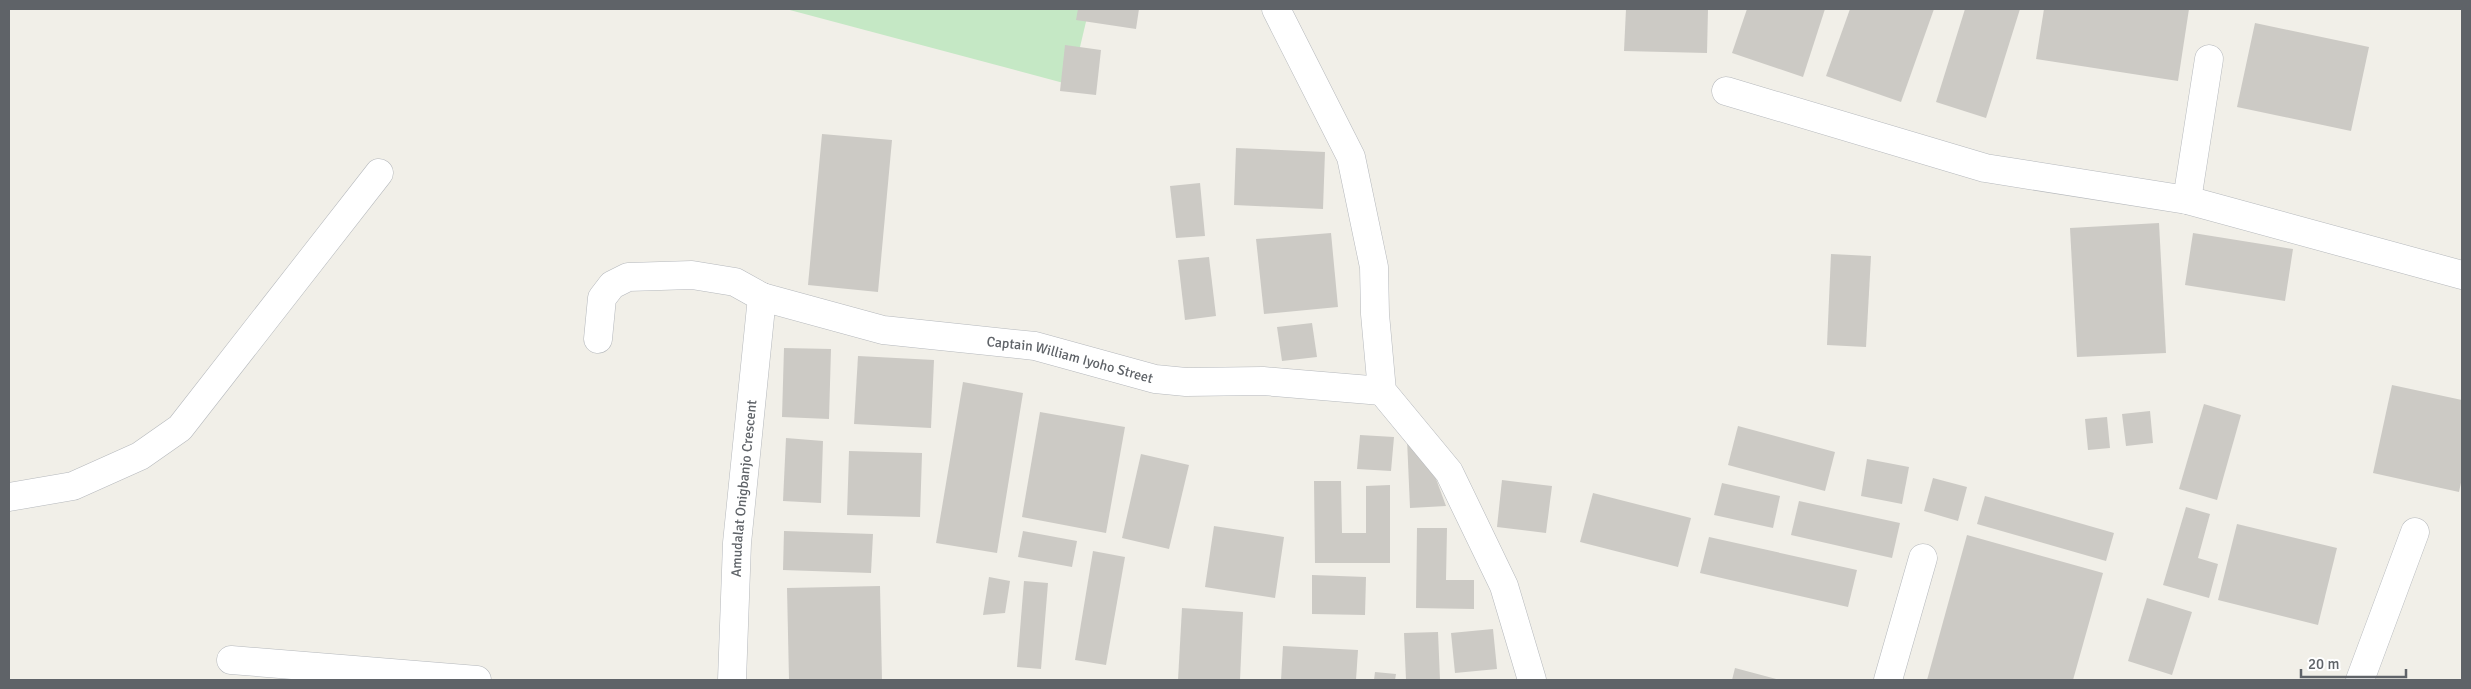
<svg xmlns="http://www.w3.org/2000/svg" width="2471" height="689" font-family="Signika,sans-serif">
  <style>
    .green { fill: #c5e8c5 }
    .building { fill: #cccac5 }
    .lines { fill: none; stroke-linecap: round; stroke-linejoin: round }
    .minor-casing { stroke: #b5b8bc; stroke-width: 29 }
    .minor { stroke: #fff; stroke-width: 28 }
    .labels { text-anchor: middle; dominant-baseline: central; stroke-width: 4.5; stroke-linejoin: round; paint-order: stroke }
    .street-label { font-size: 14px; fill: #5f6368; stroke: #fff }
  </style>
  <rect width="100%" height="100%" fill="#f1efe8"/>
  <!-- green -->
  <path class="green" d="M786,9h303l-18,76z"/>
  <!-- building -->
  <g class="building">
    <path d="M1078,9h61l-3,20 -60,-9z"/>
    <path d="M1626,9h82l-1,44 -83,-2z"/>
    <path d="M1747,9h78l-22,68 -71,-24z"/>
    <path d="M1850,9h84l-33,93 -75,-26z"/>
    <path d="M1965,9h55l-34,109 -50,-16z"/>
    <path d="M2044,9h145l-11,72 -142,-22z"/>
    <path d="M2255,23l114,24 -18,84 -114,-24z"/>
    <path d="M1065,45l36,5 -5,45 -36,-4z"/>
    <path d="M822,134l70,6 -14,152 -70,-7z"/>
    <path d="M1236,148l89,4 -2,57 -89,-4z"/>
    <path d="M1200,183l5,53 -29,2 -6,-52z"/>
    <path d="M2159,223l7,130 -89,4 -7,-129z"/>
    <path d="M1331,233l7,74 -74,7 -8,-75z"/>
    <path d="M2193,233l100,16 -8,52 -100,-16z"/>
    <path d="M1831,254l40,2 -5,91 -39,-2z"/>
    <path d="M1209,257l7,59 -31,4 -7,-60z"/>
    <path d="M1312,323l5,34 -35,4 -5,-34z"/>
    <path d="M784,348l47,1 -2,70 -47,-2z"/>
    <path d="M858,356l76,4 -3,68 -77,-4z"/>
    <path d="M963,382l60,11 -26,160 -61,-10z"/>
    <path d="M2392,385l70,15v78l-3,14 -86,-19z"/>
    <path d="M2204,404l37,11 -24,85 -38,-11z"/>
    <path d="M2150,411l3,32 -27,3 -4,-32z"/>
    <path d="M1040,412l85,15 -19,106 -84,-16z"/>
    <path d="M2107,417l3,31 -22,2 -3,-31z"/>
    <path d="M1738,426l97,26 -10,39 -97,-26z"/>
    <path d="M1360,435l34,2 -3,34 -34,-2z"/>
    <path d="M786,438l37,3 -2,62 -38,-2z"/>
    <path d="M1421,438l25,68 -36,2 -3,-69z"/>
    <path d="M849,451l73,2 -2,64 -73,-2z"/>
    <path d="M1141,454l48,11 -20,84 -47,-11z"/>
    <path d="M1867,459l42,8 -7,37 -41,-8z"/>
    <path d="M1933,478l34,9 -9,34 -34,-10z"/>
    <path d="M1502,480l50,6 -6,47 -49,-6z"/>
    <path d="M1314,481h27l1,52h24v-47l24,-1v78h-75z"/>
    <path d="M1722,483l58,13 -7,32 -59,-13z"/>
    <path d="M1593,493l98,25 -13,49 -98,-25z"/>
    <path d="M1985,496l129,37 -8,28 -129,-37z"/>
    <path d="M1799,501l101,22 -8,35 -101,-23z"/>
    <path d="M2186,507l24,7 -12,44 20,6 -9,34 -46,-13z"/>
    <path d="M2237,524l100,24 -19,77 -100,-25z"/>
    <path d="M1214,526l70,11 -9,61 -70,-11z"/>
    <path d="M1417,528h30l-1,52h28v29l-58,-1z"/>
    <path d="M784,531l89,3 -2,39 -88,-3z"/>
    <path d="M1023,531l54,10 -5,26 -54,-10z"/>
    <path d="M1967,535l136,38 -30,107h-146z"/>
    <path d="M1709,537l148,33 -9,37 -148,-34z"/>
    <path d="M1093,551l32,6 -19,108 -31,-5z"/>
    <path d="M1312,575l54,2 -1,38 -53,-1z"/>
    <path d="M989,577l21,4 -5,32 -22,2z"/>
    <path d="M1024,581l24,2 -7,86 -24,-2z"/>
    <path d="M880,586l2,94h-93l-2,-92z"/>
    <path d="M2147,598l45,14 -20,63 -44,-14z"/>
    <path d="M1182,608l61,4 -3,68h-62z"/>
    <path d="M1493,629l4,40 -42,4 -4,-40z"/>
    <path d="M1438,632l2,48h-34l-2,-47z"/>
    <path d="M1283,646l75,4 -2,30h-75z"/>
    <path d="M1735,668l45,12h-48z"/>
    <path d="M1375,672l21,2 -1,6h-21z"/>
  </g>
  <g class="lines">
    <!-- minor casing -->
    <g class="minor-casing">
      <g id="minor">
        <path d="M1276,9l75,148 23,110 1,47 7,77 67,81 55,114 28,94"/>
        <path d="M1726,91l259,77 202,32 275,75"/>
        <path d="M2187,200l22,-141"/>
        <path id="s1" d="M598,339l4,-41 10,-13 16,-8 64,-2 43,7 27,15 121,33 152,16 120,33 31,3 77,-1 119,10"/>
        <path d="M9,497l64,-11 67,-30 40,-28 199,-255"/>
        <path d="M231,660l246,20"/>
        <path id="s2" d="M732,680l5,-137 25,-246"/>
        <path d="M1888,680l35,-122"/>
        <path d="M2360,680l55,-148"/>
      </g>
    </g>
    <!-- minor -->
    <use href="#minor" class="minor"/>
  </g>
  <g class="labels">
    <!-- street labels -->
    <g class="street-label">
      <text stroke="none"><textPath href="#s1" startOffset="529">Captain William Iyoho Street</textPath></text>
      <text stroke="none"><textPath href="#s2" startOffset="192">Amudalat Onigbanjo Crescent</textPath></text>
    </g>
  </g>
  <!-- border -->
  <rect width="2471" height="689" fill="none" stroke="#5f6368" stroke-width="20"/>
  <!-- scale -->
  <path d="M2301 669v8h105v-8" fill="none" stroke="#5f6368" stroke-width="2.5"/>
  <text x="2308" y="669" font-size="15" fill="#5f6368" stroke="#ffffff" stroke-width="4" paint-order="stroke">20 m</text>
</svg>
